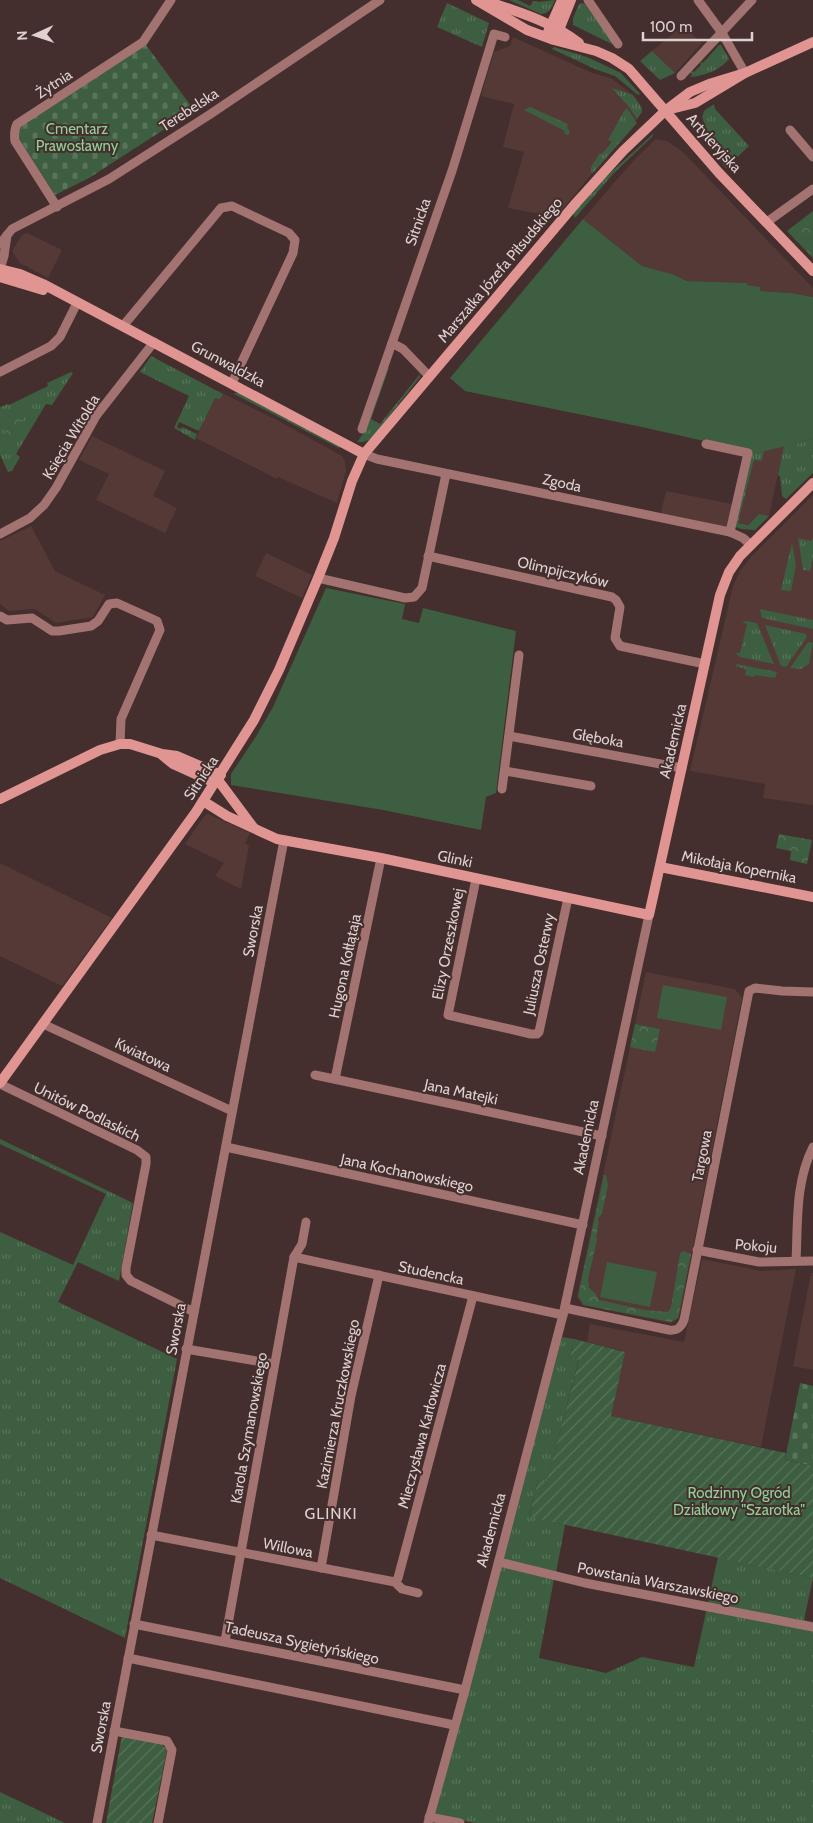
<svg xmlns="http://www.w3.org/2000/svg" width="813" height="1823" font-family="Cabin,sans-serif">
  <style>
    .built { fill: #543937 }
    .grass { fill: url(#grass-tufts) }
    .forest { fill: url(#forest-crowns) }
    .cemetery { fill: url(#cemetery-stones) }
    .garden { fill: url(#garden-furrows) }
    .pitch { fill: #3d5e40 }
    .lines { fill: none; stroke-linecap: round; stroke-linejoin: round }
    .street { stroke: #a37371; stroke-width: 9 }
    .secondary { stroke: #e19592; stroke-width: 10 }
    .labels { text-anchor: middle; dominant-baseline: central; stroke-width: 4; stroke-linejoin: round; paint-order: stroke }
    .street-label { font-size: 15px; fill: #dfd1d0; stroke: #442f2e }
    .park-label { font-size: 15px; fill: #8fd197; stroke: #442f2e }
    .neighbourhood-label { font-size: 16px; letter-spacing: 1px; fill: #dfd1d0; stroke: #442f2e }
  </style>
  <defs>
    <pattern id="grass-tufts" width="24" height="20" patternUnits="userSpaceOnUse" patternTransform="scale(1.25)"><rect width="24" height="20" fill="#3d5e40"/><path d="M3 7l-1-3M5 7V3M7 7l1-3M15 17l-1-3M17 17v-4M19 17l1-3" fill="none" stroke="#59745b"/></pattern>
    <pattern id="forest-crowns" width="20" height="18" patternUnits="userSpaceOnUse" patternTransform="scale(1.25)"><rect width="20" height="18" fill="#3d5e40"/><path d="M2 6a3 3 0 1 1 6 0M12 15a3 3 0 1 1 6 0" fill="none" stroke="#59745b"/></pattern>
    <pattern id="cemetery-stones" width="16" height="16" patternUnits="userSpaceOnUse" patternTransform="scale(1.25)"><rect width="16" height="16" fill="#3d5e40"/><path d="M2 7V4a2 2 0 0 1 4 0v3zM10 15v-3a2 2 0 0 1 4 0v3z" fill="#59745b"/></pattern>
    <pattern id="garden-furrows" width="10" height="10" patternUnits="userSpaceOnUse" patternTransform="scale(1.25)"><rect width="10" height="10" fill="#3d5e40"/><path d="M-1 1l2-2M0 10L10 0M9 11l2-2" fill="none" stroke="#59745b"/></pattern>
  </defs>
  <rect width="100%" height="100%" fill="#442f2e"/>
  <!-- built -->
  <g class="built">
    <path d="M683,26l19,17 -27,30 -23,-22z"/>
    <path d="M513,37l79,36 20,6 21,16 7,10 1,8 -6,9 -79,95 -48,-9 16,-56 -21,-5 11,-43 -33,-8 13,-44 16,-6z"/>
    <path d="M656,139l11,2 16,11 130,136v9l-22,-4 -31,-2 -4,-4 -9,-2v-2l-60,-2 -15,-7 -30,-8 -59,-47 50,-58z"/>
    <path d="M27,233l35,17 -14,28 -28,-15 -8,-12 10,-16z"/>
    <path d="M218,391l57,28 67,37 3,6 1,9 -9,32 -59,-26 -1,2 -81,-41z"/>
    <path d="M92,436l73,35 -12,25 24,12 -12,25 -69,-33 13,-26 -30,-14z"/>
    <path d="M784,446l-15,70 -10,-2 -12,11 -9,-2 16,-64 8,2 2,-10z"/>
    <path d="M666,491l66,13 -5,23 -66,-14z"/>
    <path d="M813,495v310l-50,-7 2,-14 -75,-13 43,-185 7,-15 11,-14z"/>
    <path d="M31,526l24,45 50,24 -12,22 -37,6 -21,-14 -26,2 -9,-7v-63z"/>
    <path d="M266,553l46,22 -10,23 -47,-22z"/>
    <path d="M208,814l42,19 -5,10 4,3 -8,43 -26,-13 9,-13 -39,-19 20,-29z"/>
    <path d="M0,863l112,55 -50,68 -62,-30z"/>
    <path d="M646,972l89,17 7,9 -63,320 -8,5 -88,-18 -6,-8z"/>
    <path d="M702,1259l59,12 35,-2 -35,178 -150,-31 12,-65 -36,-9 3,-18 94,18z"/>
    <path d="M811,1273h2v97l-20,-4z"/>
  </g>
  <!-- grass -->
  <g class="grass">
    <path d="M509,0h9l12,6 3,-5h4l1,1 17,-2c-3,7 -5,13 -14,14z"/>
    <path d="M447,3l42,20 -7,24 -45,-20z"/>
    <path d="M582,3l3,1 29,41 -41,-20v-7l6,-14z"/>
    <path d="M719,45h2l8,14c-9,11 -24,17 -39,18l2,-2 -3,-4 1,-1 4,2 7,-7 -1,-2 4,-1z"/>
    <path d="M554,47l33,10 34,16 19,21 -2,1 -23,-19 -20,-7 -43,-20z"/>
    <path d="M652,51l23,22 -15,7 -20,-19z"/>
    <path d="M612,88l21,7 9,13v4l-5,7 -8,-12z"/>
    <path d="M714,104l1,5 34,37 -23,22 -9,-12 -15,-39 2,-6z"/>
    <path d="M530,107l38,17 -1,4 3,3 -2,4 -4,-2 1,-2 -41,-21z"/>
    <path d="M627,108l10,15 -44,50 -2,-1 1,-7 8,-12 2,1 10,-12 -4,-2 16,-29z"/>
    <path d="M653,134v2l-39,37 -39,45 -2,-5 23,-27z"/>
    <path d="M151,356l72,38 -3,5 -5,-1 -16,33 -20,-9 -2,5 4,2 1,-2 15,7 -2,6 -21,-12 15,-32 -49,-24z"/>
    <path d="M389,368l-18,51 9,5 40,-50v3l-49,62 -8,3h-6l6,-8 21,-63z"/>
    <path d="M71,372l2,1 -21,32 -6,-1 -30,50 4,3 -8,14 -4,1 -8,-17v-48l8,-3 1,1 39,-19 -1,-3z"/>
    <path d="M239,392l101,54 -1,2 -105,-54z"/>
    <path d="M813,438v35l-27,26 -4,-3 -2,-20 -2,-1 6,-29 15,-3z"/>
    <path d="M752,451l5,2 7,-2 -2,10 -8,-1 -16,63 10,2 11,-11 10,2 -14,14 -14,-1 -8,-3z"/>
    <path d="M798,538l13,3 2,-3v20l-3,13 -7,-1z"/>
    <path d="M792,543l4,22 -5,26 -10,-1z"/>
    <path d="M760,609l53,11v9l-51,-11z"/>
    <path d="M747,621l10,2 17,41 -34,-7 -5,-4h5l7,-29 -5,-2z"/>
    <path d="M765,625l41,9 1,3 -21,30 -5,-1z"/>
    <path d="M808,642l5,1 -4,21 -8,5 -11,-1z"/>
    <path d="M737,664l40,8 -2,6 -20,-3 -1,2 -9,-2 1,-6 -11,-3z"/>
    <path d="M0,1139l133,64 -14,78 -41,-19 -20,40 119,57 -52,279 -125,-60v-346l73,33 33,-71 -106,-50z"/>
    <path d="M562,1337l12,2 -4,18 9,2 -32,123 -9,-2 -9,36 36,9 -9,48 -54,-11z"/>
    <path d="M718,1557l95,21 -9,42 9,2v201h-338l-40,-8 66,-249 53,13 -15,79 67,15 36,-16 52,10z"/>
    <path d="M0,1792l65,31h-65z"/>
  </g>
  <!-- forest -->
  <g class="forest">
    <path d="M813,211v47l-26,-27z"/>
    <path d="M24,411l3,1 -15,27 -4,-2 -7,-15z"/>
    <path d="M779,834l33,6 -5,24 -17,-4 1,-9 -15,-3z"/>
    <path d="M635,1024l25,5 -5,23 -25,-5z"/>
    <path d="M604,1175h2l2,10 -6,29 -4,4c2,10 -3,15 -1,22l-9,39 1,9 6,5 4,7 46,10 23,2 3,-5 9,-53 3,-3 8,3 -13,64 -7,4 -88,-17 -5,-9z"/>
  </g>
  <!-- cemetery -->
  <g class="cemetery">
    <path d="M146,45l48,65 -105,68 -34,17 -37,-58v-10z"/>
    <path d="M800,1383l13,3v80l-28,-6z"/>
  </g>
  <!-- garden -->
  <g class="garden">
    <path d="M574,1339l51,13 -14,64 175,37 -1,7 28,6v112l-284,-61 9,-37 9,1 32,-121 -9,-3z"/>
    <path d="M122,1735l39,8 6,7 -15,73h-46z"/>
  </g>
  <!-- pitch -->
  <g class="pitch">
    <path d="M583,219l59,47 30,8 15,7 60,2v2l13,2v4l31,2 22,4v141l-14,5 -42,10 -115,-26 -177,-36 -15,-13z"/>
    <path d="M326,588l79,16 -3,15 17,4 4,-15 93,23 -20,162 -10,4 -5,33 -98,-20 -152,-25v-11l24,-36 18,-31z"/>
    <path d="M663,985l64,12 -6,33 -64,-12z"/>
    <path d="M607,1262l50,10 -7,35 -50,-10z"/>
  </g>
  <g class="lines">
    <!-- street -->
    <g class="street">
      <path d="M588,0l30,44"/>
      <path d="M698,0l24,33 23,40"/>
      <path d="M681,76l71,-76"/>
      <path d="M790,130l23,27"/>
      <path d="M57,207l-42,-66c-1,-7 -1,-11 2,-17l126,-82 28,-42"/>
      <path d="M767,222l46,-33"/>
      <path d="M0,244l12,-15 97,-50 100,-64 171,-115"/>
      <path d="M0,269l4,-13 3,-21"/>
      <path d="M123,326l98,-118 11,-2 57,27 6,7 -2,13 -61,130"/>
      <path d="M392,343l11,6 26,27"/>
      <path d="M0,372l51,-26 9,-9 17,-34"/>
      <path d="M362,429l90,-258 42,-137 11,3"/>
      <path d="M706,444l42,9 -18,79"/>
      <path d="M364,454l13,5 353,73 13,6 8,7"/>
      <path d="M0,534l30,-16 14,-13 12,-17 40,-72 58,-74"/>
      <path d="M428,556l184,41 4,3 4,7 -5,31 5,8 85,18"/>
      <path d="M318,578l87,20 9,-1 8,-9 24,-114"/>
      <path d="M0,616l7,4 25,-2 20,13h7l32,-5 7,-5 11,-17 8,-1 40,18 3,9 -39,89 -1,25"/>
      <path d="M509,736l173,32"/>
      <path d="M505,771l86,15"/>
      <path d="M502,789l17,-134"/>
      <path d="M476,879l-28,136 83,19h6l2,-2 29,-134"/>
      <path d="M43,1024l189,87"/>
      <path d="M315,1075l287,61"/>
      <path d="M335,1079l46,-221"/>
      <path d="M0,1084l137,66 9,7v7l-20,104v7l5,6 63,31"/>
      <path d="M226,1147l357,78"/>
      <path d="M697,1250l62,12 54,-1"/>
      <path d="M294,1257l269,58"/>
      <path d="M796,1261c2,-38 -1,-78 17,-114"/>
      <path d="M565,1308l104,22c8,1 12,-2 15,-10l65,-329 6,-3 27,3 31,1"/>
      <path d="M186,1349l88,15"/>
      <path d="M151,1535l244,47 7,7 16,4"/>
      <path d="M499,1562l86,21 228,44"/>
      <path d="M321,1568l30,-172 28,-121"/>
      <path d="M395,1582l3,-4 75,-282"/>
      <path d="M134,1624l331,66"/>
      <path d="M225,1641l69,-384 8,-13 4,-22"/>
      <path d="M128,1658l326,67"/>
      <path d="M114,1731l53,10 5,9 -14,73"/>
      <path d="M429,1817l31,6"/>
      <path d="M97,1823l187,-983"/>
      <path d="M428,1823l37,-133 98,-375 86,-400"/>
    </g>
    <!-- secondary -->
    <g class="secondary">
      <path d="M476,0l51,30 27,10 42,11 16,7 17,11 90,104 94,98"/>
      <path d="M486,1c33,11 66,21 93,42"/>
      <path d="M548,32l14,-32"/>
      <path d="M557,35l14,-35"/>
      <path d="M671,109l24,-6 50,-30 68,-31"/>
      <path d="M0,269l20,5 23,10 321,170"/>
      <path d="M0,277l43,13"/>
      <path d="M162,755l11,9 42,19"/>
      <path d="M218,780l35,47"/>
      <path d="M0,799l100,-49 20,-6h10l32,10 15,2 44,19"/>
      <path d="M203,801l24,15 50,23 104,19 268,57 71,-320 9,-23 11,-16 73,-73"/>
      <path d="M660,867l153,30"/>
      <path d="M0,1083l196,-271 58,-92 25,-50 39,-92 16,-40 18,-57 12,-27 212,-251 47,-52 42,-40 25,-19 19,-8 36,-11"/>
    </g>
  </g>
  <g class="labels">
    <!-- street labels -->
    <g class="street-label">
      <text transform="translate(54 84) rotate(-33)">Żytnia</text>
      <text transform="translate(189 110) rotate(-33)">Terebelska</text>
      <text transform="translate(714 143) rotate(48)">Artyleryjska</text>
      <text transform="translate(418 222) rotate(-71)">Sitnicka</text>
      <text transform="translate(500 270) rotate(-50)">Marszałka Józefa Piłsudskiego</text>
      <text transform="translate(228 364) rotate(28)">Grunwaldzka</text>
      <text transform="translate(71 437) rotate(-59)">Księcia Witolda</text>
      <text transform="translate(562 483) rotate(12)">Zgoda</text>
      <text transform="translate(563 572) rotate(13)">Olimpijczyków</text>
      <text transform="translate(598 738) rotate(10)">Głęboka</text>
      <text transform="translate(673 741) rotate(-77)">Akademicka</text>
      <text transform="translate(201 778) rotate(-57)">Sitnicka</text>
      <text transform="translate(455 859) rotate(12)">Glinki</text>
      <text transform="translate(739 867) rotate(11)">Mikołaja Kopernika</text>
      <text transform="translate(253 931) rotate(-79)">Sworska</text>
      <text transform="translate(448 944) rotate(-79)">Elizy Orzeszkowej</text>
      <text transform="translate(539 964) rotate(-78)">Juliusza Osterwy</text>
      <text transform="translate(345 966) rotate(-78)">Hugona Kołłątaja</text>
      <text transform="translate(143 1055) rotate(25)">Kwiatowa</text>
      <text transform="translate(461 1092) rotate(12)">Jana Matejki</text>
      <text transform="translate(87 1112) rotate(26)">Unitów Podlaskich</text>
      <text transform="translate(586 1137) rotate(-78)">Akademicka</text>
      <text transform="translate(702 1156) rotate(-79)">Targowa</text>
      <text transform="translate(407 1173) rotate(12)">Jana Kochanowskiego</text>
      <text transform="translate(756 1246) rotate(5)">Pokoju</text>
      <text transform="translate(431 1273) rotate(12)">Studencka</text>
      <text transform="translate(176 1329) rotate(-79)">Sworska</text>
      <text transform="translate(338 1404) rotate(-79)">Kazimierza Kruczkowskiego</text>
      <text transform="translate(249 1428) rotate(-80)">Karola Szymanowskiego</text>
      <text transform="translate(422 1436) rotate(-75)">Mieczysława Karłowicza</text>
      <text transform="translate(491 1530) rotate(-75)">Akademicka</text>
      <text transform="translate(288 1548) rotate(11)">Willowa</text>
      <text transform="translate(658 1583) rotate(11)">Powstania Warszawskiego</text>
      <text transform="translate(302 1643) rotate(12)">Tadeusza Sygietyńskiego</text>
      <text transform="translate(101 1727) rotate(-79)">Sworska</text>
    </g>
    <!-- park labels -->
    <g class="park-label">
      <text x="77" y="129">Cmentarz<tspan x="77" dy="17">Prawosławny</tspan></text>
      <text x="739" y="1493">Rodzinny Ogród<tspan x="739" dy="17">Działkowy "Szarotka"</tspan></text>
    </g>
    <!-- neighbourhood labels -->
    <g class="neighbourhood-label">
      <text x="331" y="1513">GLINKI</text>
    </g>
  </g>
  <!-- north arrow -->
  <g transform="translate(35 35) rotate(267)" stroke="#442f2e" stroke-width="4" paint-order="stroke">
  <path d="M0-4L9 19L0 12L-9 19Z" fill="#dfd1d0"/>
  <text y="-8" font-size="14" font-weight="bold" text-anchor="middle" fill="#dfd1d0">N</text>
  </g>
  <!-- scale -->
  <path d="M643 32v8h109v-8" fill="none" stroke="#dfd1d0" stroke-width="2.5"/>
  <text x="650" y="32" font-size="15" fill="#dfd1d0" stroke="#442f2e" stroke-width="4" paint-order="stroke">100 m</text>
</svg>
